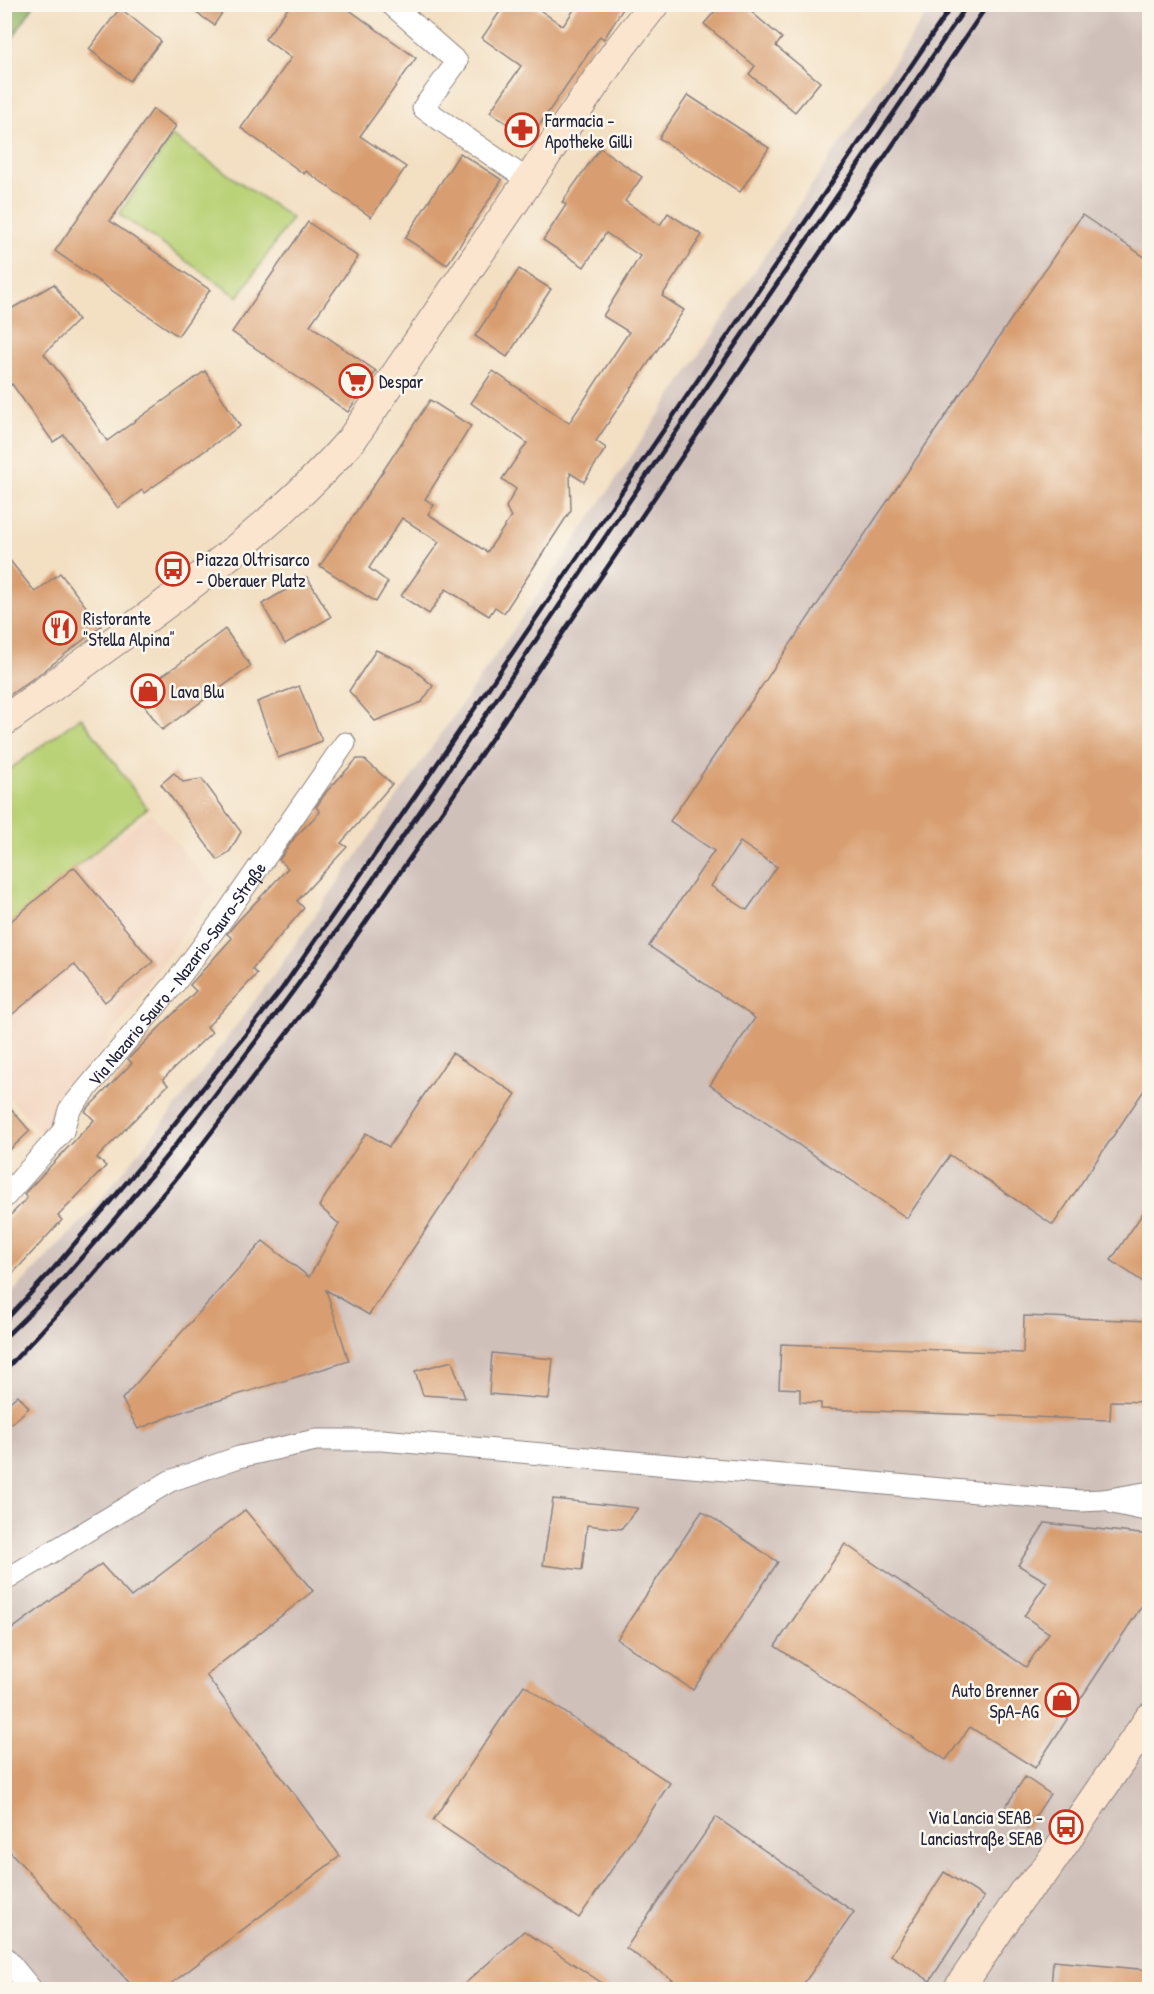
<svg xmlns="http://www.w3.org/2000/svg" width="1154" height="1994" font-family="'Patrick Hand',sans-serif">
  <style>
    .built { fill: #f2d4be }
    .industrial { fill: #cfc0ba }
    .green { fill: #bad277; stroke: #6e7a59; stroke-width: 1.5 }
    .forest { fill: #93b468; stroke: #5a6b52; stroke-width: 1.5 }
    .building { fill: #d89d6f; fill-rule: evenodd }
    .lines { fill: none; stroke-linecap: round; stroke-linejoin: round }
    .street-casing { stroke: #8a807e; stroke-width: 23 }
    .secondary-casing { stroke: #8a807e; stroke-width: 32 }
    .street { stroke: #fff; stroke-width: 21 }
    .secondary { stroke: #fbe5cf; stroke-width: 30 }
    .rail { stroke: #22223b; stroke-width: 4.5 }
    .labels { text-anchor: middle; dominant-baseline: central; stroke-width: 5; stroke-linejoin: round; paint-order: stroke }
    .poi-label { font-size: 18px; fill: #22223b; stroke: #fbf7ec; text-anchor: start }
    .street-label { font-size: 18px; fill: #22223b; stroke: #fbf7ec }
  </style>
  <rect width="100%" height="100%" fill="#fbf7ec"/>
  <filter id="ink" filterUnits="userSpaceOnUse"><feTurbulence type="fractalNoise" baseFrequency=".0167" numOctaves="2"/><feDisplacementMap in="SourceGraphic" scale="12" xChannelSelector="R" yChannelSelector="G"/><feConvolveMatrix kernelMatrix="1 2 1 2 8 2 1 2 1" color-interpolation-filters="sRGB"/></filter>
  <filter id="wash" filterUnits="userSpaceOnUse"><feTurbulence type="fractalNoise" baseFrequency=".008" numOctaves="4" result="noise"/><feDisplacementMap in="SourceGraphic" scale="24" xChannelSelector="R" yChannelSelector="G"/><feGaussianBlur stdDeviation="1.35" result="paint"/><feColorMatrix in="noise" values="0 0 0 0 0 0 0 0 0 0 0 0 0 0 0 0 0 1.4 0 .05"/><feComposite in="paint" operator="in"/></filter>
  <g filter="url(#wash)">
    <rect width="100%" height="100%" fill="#f3dfc2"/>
    <!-- built -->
    <path class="built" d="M151,813l64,76 -174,245 -31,-36 -5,3 -1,-174 70,-60z"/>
    <!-- industrial -->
    <path class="industrial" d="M932,5h217v1984l-1144,1v-690l82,-84 94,-116 95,-128 292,-421z"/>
    <!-- green -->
    <g class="green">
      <path d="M172,136l120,82 -54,79 -119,-83z"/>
      <path d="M81,717l66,91 -142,119v-154z"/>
    </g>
    <!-- forest -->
    <path class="forest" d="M5,4l29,1 -29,45 -1,-45z"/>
    <g id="blocks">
      <!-- building -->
      <g class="building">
        <path d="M184,4h44l-14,21z"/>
        <path d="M291,4h50l75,54 -56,78 46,31 -35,50 -65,-46 -2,3 -63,-46 50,-70 -26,-19z"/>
        <path d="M505,4h26l32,22 15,-22h48l-22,35 -4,-3 -70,103 -40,-27 31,-46 -39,-28z"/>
        <path d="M721,4h21l40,34 -6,8 44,36 -25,30 -46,-38 6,-8 -51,-42z"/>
        <path d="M120,8l41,33 -31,40 -41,-32z"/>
        <path d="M688,95l81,53 -29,44 -81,-54z"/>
        <path d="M153,109l23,17 -66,95 100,69 -32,46 -123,-85z"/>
        <path d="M600,148l42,29 -17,24 35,24 8,-12 34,22 -40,61 22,14 -88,131 10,7 -22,34 -14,-9 1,37 -67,103 -9,-6 -6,9 -43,-27 -17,25 -28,-18 38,-54 -37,-24 -33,50 19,14 -12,20 -56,-36 110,-166 41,26 -46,73 9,6 -6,9 59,38 24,-35 -5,-10 10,-18 -14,-10 25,-36 -56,-40 22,-32 76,52 60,-91 -26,-16 37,-60 -34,-23 -22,34 -41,-27 23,-35 -4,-3z"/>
        <path d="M460,153l42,27 -55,85 -42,-27z"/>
        <path d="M1082,215l67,45v823l-96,142 -103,-70 -43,63 -197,-133 45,-67 -106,-72 65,-95 -44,-30zM740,842l37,25 -30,43 -36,-24z"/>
        <path d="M308,222l50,35 -48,68 66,46 -28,41 -116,-80z"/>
        <path d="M519,269l32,20 -44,68 -32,-21z"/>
        <path d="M54,284l24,36 -34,34 20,24 43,63 98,-70 35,55 -96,67 -2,-3 -24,18 -54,-73 -11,7 -41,-58 -8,8v-79z"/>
        <path d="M4,553l31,39 25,-19 41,53 -56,44 -41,29z"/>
        <path d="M307,577l24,40 -46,27 -23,-40z"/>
        <path d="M225,629l26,37 -89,64 -26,-36 43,-30z"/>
        <path d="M376,650l34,16 23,20 -11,16 -47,19 -26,-30z"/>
        <path d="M299,686l23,55 -44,17 -21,-56z"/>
        <path d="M357,759h7l28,25 -51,59 6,4 -50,54 7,7 -52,61 5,5 -50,53 5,5 -49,47 5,6 -71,73 9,8 -48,50 4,4 -58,63v-61l23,-24 -3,-4 70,-74 -9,-9 47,-48 -4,-4 68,-68 -6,-6 42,-47 -5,-4 9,-11 52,-55 -9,-8 16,-23 25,-25 -4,-5 11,-16z"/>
        <path d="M174,773l9,9 19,-3 39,53 -11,19 -12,9 -57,-76z"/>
        <path d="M74,867l79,95 -48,40 -31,-38 -70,57v-94z"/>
        <path d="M452,1053l64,41 -147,221 -43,-25 23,71 -165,50 -46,18 -16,-30 141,-158 46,36 30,-53 -20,-18 47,-73 23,14z"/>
        <path d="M4,1101l26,30 -26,24z"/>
        <path d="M1149,1204v82l-38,-26z"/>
        <path d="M1024,1316l125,5v81l-38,-1 -1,19 -289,-11v-6l-21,-1v-13l-21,-1 2,-44 242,9z"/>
        <path d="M492,1353l61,6 -4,40 -60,-5z"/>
        <path d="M452,1361l13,37 -42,-3 -8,-24z"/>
        <path d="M18,1395l11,13 -25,22v-23z"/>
        <path d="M553,1499l85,9 -17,21 -34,-4 -5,45 -39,-5z"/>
        <path d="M245,1510l68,81 -107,84 134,181 -176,133h-29l-131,-144v-210l97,-71 30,33z"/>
        <path d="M702,1511l76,51 -85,128 -76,-51z"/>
        <path d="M1045,1523l104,12v60l-114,173 -65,-41 -24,33 -171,-114 70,-102 181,123 23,-34 -25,-17 23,-34 -29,-17z"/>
        <path d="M524,1685l146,98 -91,135 -146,-98z"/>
        <path d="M1025,1777l25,17 -23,35 -25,-17z"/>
        <path d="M716,1817l138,95 -54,77h-114l-60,-41z"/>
        <path d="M944,1872l40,25 -54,84 -39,-26z"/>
        <path d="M524,1931l87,58h-152z"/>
        <path d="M1053,1961l96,9v19h-98z"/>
      </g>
    </g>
  </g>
  <g filter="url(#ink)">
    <use href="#blocks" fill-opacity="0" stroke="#8a807e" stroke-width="1.5"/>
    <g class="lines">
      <!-- street casing -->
      <g class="street-casing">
        <g id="street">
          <path d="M391,4l66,58 -34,46 106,73"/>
          <path id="s1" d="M4,1198l59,-67 6,-21 106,-127 49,-66 121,-174"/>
          <path d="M1113,1503l37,8"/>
          <path d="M4,1581l166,-100 69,-24 77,-17h66l698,61 23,-1 47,-8"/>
          <path d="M4,1956l28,34"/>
        </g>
      </g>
      <!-- secondary casing -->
      <g class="secondary-casing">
        <g id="secondary">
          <path d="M4,721c49,-35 97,-70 145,-105 73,-54 143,-108 203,-177l263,-385 39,-50"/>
          <path d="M958,1990l66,-98 20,-20 106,-154"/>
        </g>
      </g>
      <!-- street -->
      <use href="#street" class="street"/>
      <!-- secondary -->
      <use href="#secondary" class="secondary"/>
      <!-- rail -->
      <g class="rail">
        <path d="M4,1322l50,-54 94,-111 133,-167 141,-204 531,-782"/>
        <path d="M4,1338c22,-21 44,-42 64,-65 185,-209 340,-442 495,-673 133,-200 270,-397 405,-596"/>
        <path d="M4,1371l79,-84 92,-107 132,-173 141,-204 540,-799"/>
      </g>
    </g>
  </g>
  <!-- icons -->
  <defs>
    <g id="pharmacy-ring" transform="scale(1.725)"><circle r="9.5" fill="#fbf7ec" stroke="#c8321e" stroke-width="1.5"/><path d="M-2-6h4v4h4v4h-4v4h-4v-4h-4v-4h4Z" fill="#c8321e"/></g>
    <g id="supermarket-ring" transform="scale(1.725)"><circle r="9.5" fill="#fbf7ec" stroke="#c8321e" stroke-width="1.5"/><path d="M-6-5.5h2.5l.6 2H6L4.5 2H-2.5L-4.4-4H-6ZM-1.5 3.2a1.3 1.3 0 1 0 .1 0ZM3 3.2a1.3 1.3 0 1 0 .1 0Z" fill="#c8321e"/></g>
    <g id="bus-ring" transform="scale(1.725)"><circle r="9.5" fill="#fbf7ec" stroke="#c8321e" stroke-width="1.5"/><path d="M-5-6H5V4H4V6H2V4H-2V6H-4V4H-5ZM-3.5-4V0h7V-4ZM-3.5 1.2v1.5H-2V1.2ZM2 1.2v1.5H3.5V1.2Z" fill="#c8321e"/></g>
    <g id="restaurant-ring" transform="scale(1.725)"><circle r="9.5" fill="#fbf7ec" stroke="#c8321e" stroke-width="1.5"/><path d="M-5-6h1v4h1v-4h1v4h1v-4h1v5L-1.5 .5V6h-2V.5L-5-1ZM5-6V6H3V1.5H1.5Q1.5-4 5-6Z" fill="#c8321e"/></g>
    <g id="shop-ring" transform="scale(1.725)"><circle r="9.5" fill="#fbf7ec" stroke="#c8321e" stroke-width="1.5"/><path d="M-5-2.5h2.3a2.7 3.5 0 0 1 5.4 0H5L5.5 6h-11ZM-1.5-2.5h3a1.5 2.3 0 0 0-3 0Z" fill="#c8321e"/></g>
  </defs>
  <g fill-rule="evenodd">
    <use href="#pharmacy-ring" x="522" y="130"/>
    <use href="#supermarket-ring" x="356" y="381"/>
    <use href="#bus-ring" x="173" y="569"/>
    <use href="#restaurant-ring" x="60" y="628"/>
    <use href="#shop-ring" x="148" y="691"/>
    <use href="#shop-ring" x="1062" y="1700"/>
    <use href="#bus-ring" x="1066" y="1827"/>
  </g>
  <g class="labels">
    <!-- poi labels -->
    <g class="poi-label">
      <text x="545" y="120">Farmacia -<tspan x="545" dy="21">Apotheke Gilli</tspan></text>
      <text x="379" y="381">Despar</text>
      <text x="196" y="559">Piazza Oltrisarco<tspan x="196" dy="21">- Oberauer Platz</tspan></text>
      <text x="83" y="618">Ristorante<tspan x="83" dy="21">"Stella Alpina"</tspan></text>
      <text x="171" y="691">Lava Blu</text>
      <text x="1039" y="1690" text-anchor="end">Auto Brenner<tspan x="1039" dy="21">SpA-AG</tspan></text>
      <text x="1043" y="1817" text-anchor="end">Via Lancia SEAB -<tspan x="1043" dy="21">Lanciastraße SEAB</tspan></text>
    </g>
    <!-- street labels -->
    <g class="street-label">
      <text stroke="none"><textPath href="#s1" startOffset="285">Via Nazario Sauro - Nazario-Sauro-Straße</textPath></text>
    </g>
  </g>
  <!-- margin -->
  <rect width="1154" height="1994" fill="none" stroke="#fbf7ec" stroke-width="24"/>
</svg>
